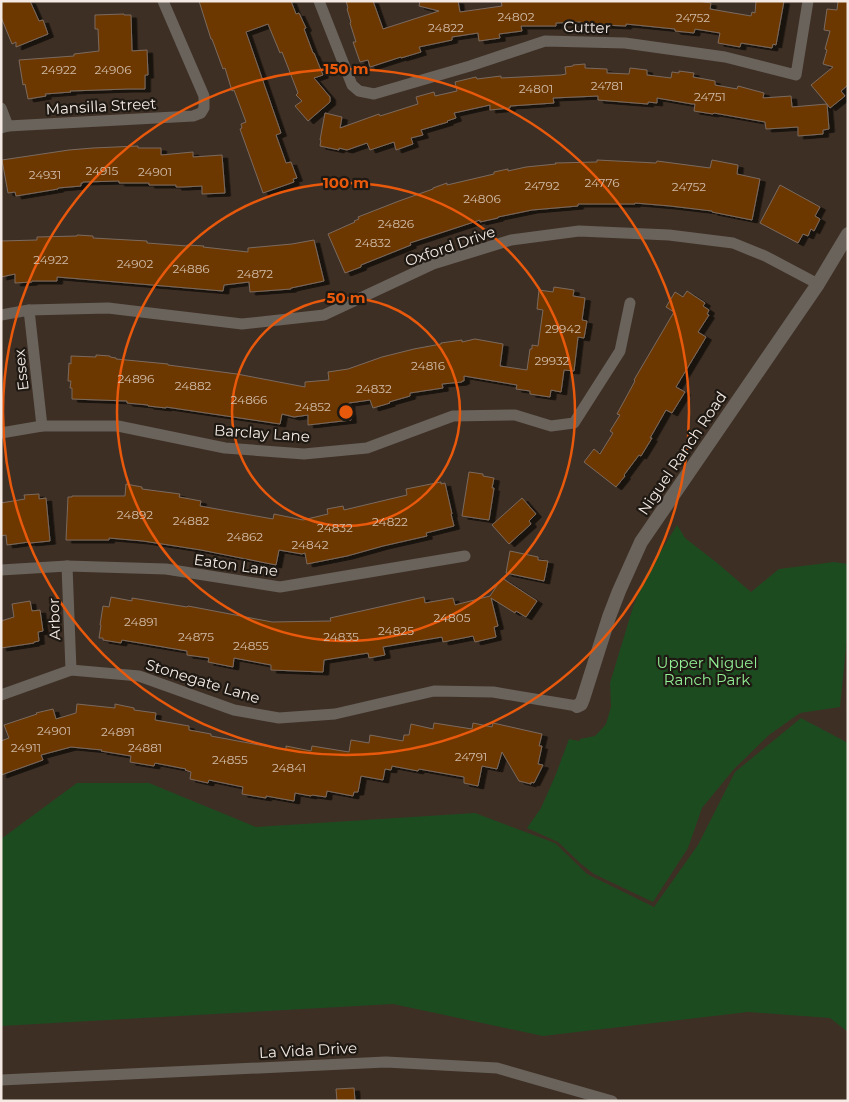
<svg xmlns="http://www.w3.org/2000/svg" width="849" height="1102" font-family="Montserrat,sans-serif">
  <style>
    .green { fill: #1d4b20 }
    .building { fill: #6d3700; stroke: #7b6a5e; filter: url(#shadow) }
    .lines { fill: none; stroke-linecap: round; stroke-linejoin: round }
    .minor { stroke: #69635c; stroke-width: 11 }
    .tertiary { stroke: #69635c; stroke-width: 14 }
    .ring { fill: none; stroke: #e8590c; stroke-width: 2.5 }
    .labels { text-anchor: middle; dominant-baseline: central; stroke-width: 4.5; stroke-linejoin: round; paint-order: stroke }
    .number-label { font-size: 12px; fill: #d2bdaa }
    .street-label { font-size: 15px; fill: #f4eae3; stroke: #1f1914 }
    .park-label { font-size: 15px; fill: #92ef94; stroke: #1f1914 }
    .centre { fill: #e8590c; stroke: #1f1914; stroke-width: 2.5 }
    .ring-label { font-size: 15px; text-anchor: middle; font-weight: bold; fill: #e8590c; stroke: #1f1914; stroke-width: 4.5; stroke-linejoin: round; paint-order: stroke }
  </style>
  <defs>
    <filter id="shadow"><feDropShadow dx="5.5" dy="3" stdDeviation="0" flood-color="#0009"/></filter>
  </defs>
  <rect width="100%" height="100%" fill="#3e2f24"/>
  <!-- green -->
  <g class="green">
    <path d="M677,525l8,13 31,24 35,30 28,-23 55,-7 14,2v64l-8,79 -40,6 -31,22 -35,34 -32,39 -14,40 -35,54 -59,-28 -14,-11 -22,-21 -31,-14 14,-20 15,-34 13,-35 10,2 1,-2 15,-3 4,-4 7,-8 5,-17 -1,-24 23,-76 13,-32z"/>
    <path d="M801,718l47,25v289l-18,-14 -82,-6 -205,24 -150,-32 -392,22v-187l76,-56h72l107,44 219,-14 80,30 32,31 67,33 44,-62 37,-73z"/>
  </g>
  <!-- building -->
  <g class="building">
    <path d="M1,1h29l9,20 4,-1 5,14 -32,13v-5l-4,2 -11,-27z"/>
    <path d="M199,1h92l5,13 3,-1 7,15 -2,1 9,24h1l9,22 -9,3 16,19v5l-22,19 -13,-15 7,-5 -6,-6 2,-2 -16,-41 -2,1 -12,-29 -22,8 35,101 -5,2 10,28 5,-1 6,16 -4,1 1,3 -31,11 -23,-64 2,-1 -1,-4 5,-2 -12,-32 -2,1 -7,-23 -2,1 -11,-30h-1z"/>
    <path d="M346,1h27l10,28 56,-18 -20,-5 1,-5h38l2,11 42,-6 -1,-5h197l13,2 -1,6 41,7 1,-4 3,1 1,-12h28l-8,44 -3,-1 -1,4 -31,-5 -1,4 -22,-4 2,-10 -25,-4 -1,4 -19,-2v-2l-49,-5v2l-24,-1v3l-21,-1v-5l-25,1v3h-35l1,5 -23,3 1,4 -21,3 -1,-8 -26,4v3l-33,7 2,5 -20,6v-1l-31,10 -2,-7 -8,2 -7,-20h3l-6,-19 1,-1 -4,-13 1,-1z"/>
    <path d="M838,1h10v84l-7,6 4,5 -15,12 -3,-4 2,25 -6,1v4l-25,2v-9l-32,2 -1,-7 -51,-9 -1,1 -19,-3 1,-7h-3l-35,-6v5l-9,-1v2l-50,-4v-4l-45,2 1,5 -44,3v2l-20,2v-5l-36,8 2,5 -9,3 1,1 -27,8 2,5 -12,3 2,6 -17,6 -2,-8 -24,8 -3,-7 -20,7 -8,-2v2l-19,-4 1,-6h-1l5,-27 17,4 -2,11 39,-14 1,2 38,-12 -2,-7 18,-5 1,4 22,-5 -2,-9 4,-1 17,-4 1,2 24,-3v2l60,-3 5,-1 -1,-7 8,-1v-1l12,-1v4l22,1v4l22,1 1,-6 17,2v5l24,3 1,-6 7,1v-2l15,2 -1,4 22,4v4l22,4 1,-3 26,7 -1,5 28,-2 1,11 35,-3 -16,-19 22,-18 -10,-3 4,-14 -2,-1 5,-18 -6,-1 3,-21 10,1z"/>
    <path d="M124,14v1h7l1,36 15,-1 1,25h-3v14h-17l-58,2 1,1 -26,2 1,2 -18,3 -3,-15 -2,1 -4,-25 55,-4v-2l25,-3 -1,-22h-3v-14z"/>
    <path d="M138,146v2h23v7l32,-3v5l29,-2 3,38 -23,1v-8l-19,1h-7v-2h-27v-2h-30v-2l-36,1v1h-2v3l-23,2v1l-42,7 -1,-4 -7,1 -6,-33 67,-10 24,-2z"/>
    <path d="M597,160l59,3 1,-2 53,7 2,-8 26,5 -1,9 23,5 -8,41 -40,-8v-1l-42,-5 -35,-3v1h-57v2l-46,4 -34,7v1l-18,4v-2l-70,23 1,2 -50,20v2l-16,6 -17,-39 27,-12 -1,-1 5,-2 -1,-2 41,-16 34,-12v-1l14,-5v2l47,-11v-2l14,-3v2l18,-4 30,-3 -1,-1 42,-1z"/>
    <path d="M780,185l40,22 -5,9 5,3 -6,12 -3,-2 -3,7 -5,-2 -5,9 -38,-20z"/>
    <path d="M77,235l16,1v2l54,3v2l40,3v-1l17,1 -1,1 45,5v-4l44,-4 22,-4 10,41 -33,7v1l-41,3 -1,-10 -25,3 -1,6 -166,-14v4h-25v1l-17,1v-9l-14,3v-36l36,-1v-3l40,-1z"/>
    <path d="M554,287l20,3 -1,6 12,2 -3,22 5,1 -3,17 -6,-1 -4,34 -10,-1 -3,22 -10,-2 -1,7 -20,-3v-3l-14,-2 1,-4 -53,-9v5h-2v1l-20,2 1,4 -33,5v3l-21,6 1,1 -17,5 -3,-8 -21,3 2,17 -43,5v-10l-14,2 -12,-3 -2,10 -114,-17v1l-18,-2v-1l-21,-2v-2l-55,-2v-11h-2l1,-7h-3l1,-18 2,1v-8l25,1v-2l14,1v1l6,1v1l52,5v1l69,9 68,13v-5l24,-2 -1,-8 20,-3 34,-12 32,-8 27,-5v-1l21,-3v2l13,-3 28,5 -3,22 27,4 3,-21h2v-4l6,1 5,-36 -6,-1 2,-19 14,2z"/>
    <path d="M687,291l18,12 -2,3 6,4 -2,4 2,1 -11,17 8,5 -30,50 9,5 -13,21 -6,-3 -16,28h2l-11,18 -2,-1 -15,20 1,1 -9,11 -32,-25 10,-13 6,5 13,-21 -3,-2 10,-16 -3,-1 18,-33 -1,-1 40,-68 -8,-5 9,-15 8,5z"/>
    <path d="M469,472l14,2v2l11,2 -2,10h2l-5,32 -27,-4z"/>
    <path d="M441,482v2l4,-1 7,31h-1l3,12 -28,7 1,3 -44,10 -36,10 -40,8 -2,-11 -3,1 -23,-4 -3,15 -75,-15 -58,-9 -34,-3v2h-43l2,-43h4v-1h53l1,-12 16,3v2l38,5 -1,3 22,4 -1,5 73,13 1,-5 29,6 25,-6 -1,-5 16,-3 1,4 63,-15 -1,-6z"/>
    <path d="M39,494v5l7,-1 4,43 -20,2 -1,-1 -22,3 -1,-10 -5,1v-33l24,-4 -1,-4z"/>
    <path d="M522,498l14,16 -7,7 2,3 -22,20 -17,-19z"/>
    <path d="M510,551l28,6v3l10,1 -4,20 -38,-8z"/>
    <path d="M502,578l35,23 -11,16 -10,-6 -1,2 -24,-15 7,28 -4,1 2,10 -21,5 -2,-6 -30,6 -1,-5 -59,10 2,8 -16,3 -1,-5 -44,7 -1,12 -52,-2v-5l-37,-7 -1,9 -25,-5 1,-4 -22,-3v-4l-65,-11 -1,3 -18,-3v-2h-4l2,-13h-1l3,-19 6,1 2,-10 21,4v-3l55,9 1,-1 84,16 59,-1 -1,-3 94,-21 1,6 28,-5 2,7 35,-9z"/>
    <path d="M30,601l2,10 8,-1 3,21 -5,1 1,9 -5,1v1l-33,5v-27l13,-4 -2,-13z"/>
    <path d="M77,704l38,4v-4l19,4v2l22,3 -1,7 34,6v4l22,4v2l75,14v-4l25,5 1,-5 37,6 2,-12 18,3 1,-8 33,6 1,-6h5l2,-11 22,5 1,-6 38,6 1,-6 19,4 1,-4 49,11 -3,12h3l-4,18 5,1 -9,18 -3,-1v2l-12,-3 -17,-29 -5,17 -15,-3 -4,20 -14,-3v-6l-45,-8 -1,2 -26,-5 -1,4 -6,-1 -2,11 -22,-4 -3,16h-4l-1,4 -26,-5 -1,6 -14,-2 -1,1 -16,-3 -1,8 -28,-5v2l-24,-4 1,-7 -34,-7 -1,3 -18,-4 1,-7 -6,-2 1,-1 -31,-6 -1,3 -24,-4 1,-6 -30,-5 1,-1 -31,-3 -30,8 2,5 -42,15v-34l8,-3 -5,-13 33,-11 -1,-1 17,-4 3,10 20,-6z"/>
    <path d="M354,1088l1,13h-18l-1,-12z"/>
  </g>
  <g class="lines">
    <!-- minor -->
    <g class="minor">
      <path d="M319,1l33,84 7,6 15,3 96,-28 75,-25 80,2 100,14 71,18 12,-74"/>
      <path d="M1,108l7,18"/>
      <path d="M1,128l7,-2 185,-10 8,-3 3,-5v-12l-41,-95"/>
      <path d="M29,310l13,116"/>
      <path d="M1,315l28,-5 79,-2 134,16 82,-9 109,-51 78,-24 68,-9 90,4 64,8 32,13 53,28"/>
      <path d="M1,433l41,-7h76l107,22 79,6 63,-6 86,-32 62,-1 36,11 23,-3 46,-72 10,-48"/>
      <path d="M67,566l4,104"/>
      <path d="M1,570l66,-4 99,3 114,18 185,-31"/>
      <path d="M1,695l70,-25 68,6 95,34 45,8 56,-4 99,-23 59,1 84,14"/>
      <path d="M1,1080l385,-18 111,6 115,33"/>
    </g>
    <!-- tertiary -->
    <path class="tertiary" d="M577,706l4,-2 2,-5 26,-82 10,-26 22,-49 177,-258 30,-50"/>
  </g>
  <!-- distance rings -->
  <g class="ring">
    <circle cx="346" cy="412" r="114"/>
    <circle cx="346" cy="412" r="229"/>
    <circle cx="346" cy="412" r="343"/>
  </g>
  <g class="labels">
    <!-- number labels -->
    <g class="number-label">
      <text x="516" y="16">24802</text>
      <text x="693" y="17">24752</text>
      <text x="446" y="27">24822</text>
      <text x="59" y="69">24922</text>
      <text x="113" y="69">24906</text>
      <text x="607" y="85">24781</text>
      <text x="536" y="88">24801</text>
      <text x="710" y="96">24751</text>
      <text x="102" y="170">24915</text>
      <text x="155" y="171">24901</text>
      <text x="45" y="174">24931</text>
      <text x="602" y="182">24776</text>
      <text x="542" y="185">24792</text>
      <text x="689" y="186">24752</text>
      <text x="482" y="198">24806</text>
      <text x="396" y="223">24826</text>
      <text x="373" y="242">24832</text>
      <text x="51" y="259">24922</text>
      <text x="135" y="263">24902</text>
      <text x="191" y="268">24886</text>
      <text x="255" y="273">24872</text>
      <text x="563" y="328">29942</text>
      <text x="552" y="360">29932</text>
      <text x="428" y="365">24816</text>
      <text x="136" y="378">24896</text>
      <text x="193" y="385">24882</text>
      <text x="374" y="388">24832</text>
      <text x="249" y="399">24866</text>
      <text x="313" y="406">24852</text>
      <text x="135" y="514">24892</text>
      <text x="191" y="520">24882</text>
      <text x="390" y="521">24822</text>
      <text x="335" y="527">24832</text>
      <text x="245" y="536">24862</text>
      <text x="310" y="544">24842</text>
      <text x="452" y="617">24805</text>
      <text x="141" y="621">24891</text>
      <text x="396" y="630">24825</text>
      <text x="196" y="636">24875</text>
      <text x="341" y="636">24835</text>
      <text x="251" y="645">24855</text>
      <text x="54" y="730">24901</text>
      <text x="118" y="731">24891</text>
      <text x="26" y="747">24911</text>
      <text x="145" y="747">24881</text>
      <text x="471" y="756">24791</text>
      <text x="230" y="759">24855</text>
      <text x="289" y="767">24841</text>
    </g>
    <!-- street labels -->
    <g class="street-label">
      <text transform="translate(587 27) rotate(2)">Cutter</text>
      <text transform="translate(101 106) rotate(-3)">Mansilla Street</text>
      <text transform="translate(450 246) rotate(-19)">Oxford Drive</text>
      <text transform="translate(21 370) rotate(-96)">Essex</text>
      <text transform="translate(262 433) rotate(4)">Barclay Lane</text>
      <text transform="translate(682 453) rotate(-56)">Niguel Ranch Road</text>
      <text transform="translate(236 565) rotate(8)">Eaton Lane</text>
      <text transform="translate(54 619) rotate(-92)">Arbor</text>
      <text transform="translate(203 681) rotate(17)">Stonegate Lane</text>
      <text transform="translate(308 1050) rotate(-3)">La Vida Drive</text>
    </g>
    <!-- park labels -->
    <g class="park-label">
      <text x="707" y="662">Upper Niguel<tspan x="707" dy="17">Ranch Park</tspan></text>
    </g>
  </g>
  <circle cx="346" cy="412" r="8" class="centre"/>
  <g class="ring-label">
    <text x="346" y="74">150 m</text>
    <text x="346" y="188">100 m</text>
    <text x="346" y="303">50 m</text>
  </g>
  <!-- border -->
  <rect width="849" height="1102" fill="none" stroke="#f4eae3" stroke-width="5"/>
</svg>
